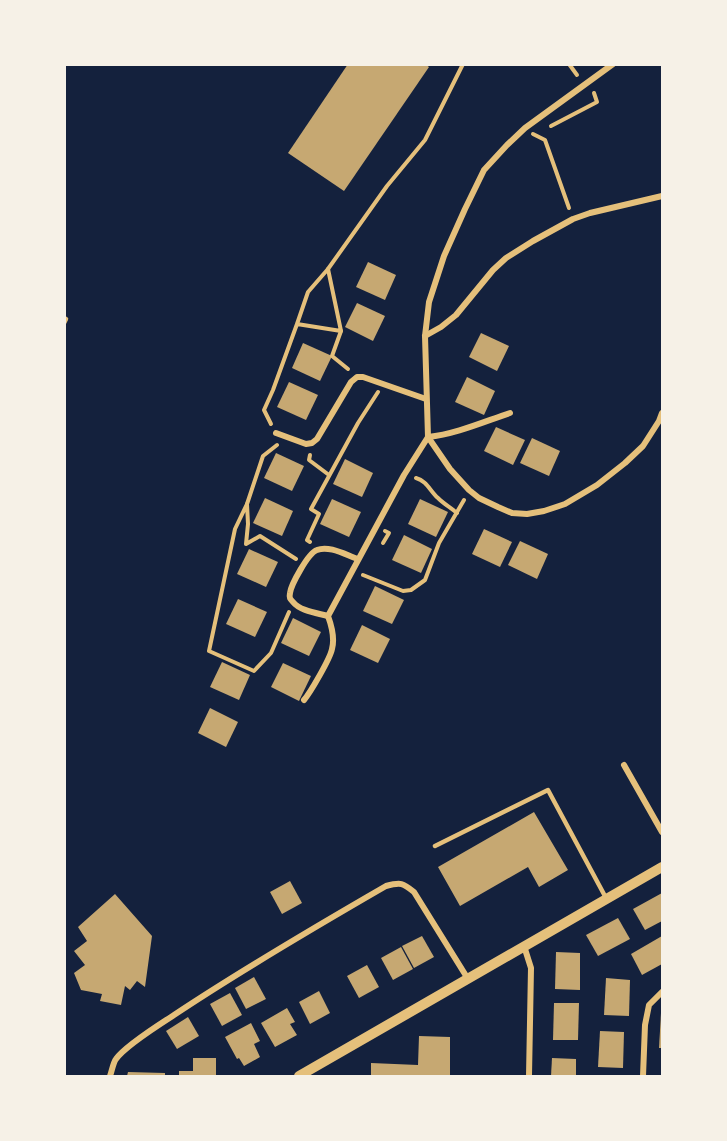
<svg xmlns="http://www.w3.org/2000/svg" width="727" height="1141" font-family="Merriweather,serif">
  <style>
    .building { fill: #c6a872 }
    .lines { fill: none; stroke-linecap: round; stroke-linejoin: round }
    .path { stroke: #e5c07b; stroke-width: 4 }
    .service { stroke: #e5c07b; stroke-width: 4.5 }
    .minor { stroke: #e5c07b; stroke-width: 6 }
    .tertiary { stroke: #e5c07b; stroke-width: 10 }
  </style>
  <rect width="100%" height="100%" fill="#14213d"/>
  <!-- building -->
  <g class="building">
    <path d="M348,64h77l4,3 -85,124 -56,-38z"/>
    <path d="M368,262l28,13 -11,25 -29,-13z"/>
    <path d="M357,303l28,13 -12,25 -28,-14z"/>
    <path d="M481,333l28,13 -12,25 -28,-14z"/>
    <path d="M303,343l29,13 -12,25 -28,-13z"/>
    <path d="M467,377l28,14 -11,24 -29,-13z"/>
    <path d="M289,382l29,13 -12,25 -29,-13z"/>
    <path d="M496,427l29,13 -12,25 -29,-14z"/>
    <path d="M532,438l28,13 -11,25 -29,-13z"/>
    <path d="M276,453l28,13 -12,25 -28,-13z"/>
    <path d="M345,459l28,14 -11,24 -29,-13z"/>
    <path d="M265,498l28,13 -11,25 -29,-13z"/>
    <path d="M332,499l29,13 -12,25 -29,-13z"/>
    <path d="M420,499l28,13 -12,25 -28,-13z"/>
    <path d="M484,529l28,13 -12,25 -28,-13z"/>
    <path d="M404,535l28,14 -11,24 -29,-13z"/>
    <path d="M520,541l28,13 -11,25 -29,-14z"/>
    <path d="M249,549l29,13 -12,25 -29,-13z"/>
    <path d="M375,586l29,14 -12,24 -29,-13z"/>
    <path d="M238,599l29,13 -12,25 -29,-13z"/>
    <path d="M293,618l28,14 -12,24 -28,-13z"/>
    <path d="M362,625l28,14 -12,24 -28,-13z"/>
    <path d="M222,662l28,13 -11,25 -29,-13z"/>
    <path d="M283,663l28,13 -12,25 -28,-14z"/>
    <path d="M210,708l28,14 -12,25 -28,-14z"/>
    <path d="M534,812l34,58 -29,17 -11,-20 -68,39 -22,-39z"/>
    <path d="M290,881l12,22 -20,11 -12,-22z"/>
    <path d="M662,893v28l-17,9 -12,-21z"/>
    <path d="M115,894l37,42 -7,51 -8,-6 -7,9 -5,-4 -4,19 -21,-4 2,-7 -21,-4 -7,-17 11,-8 -11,-14 13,-10 -9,-14z"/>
    <path d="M618,918l12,21 -32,17 -12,-21z"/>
    <path d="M422,936l12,21 -20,11 -12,-22z"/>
    <path d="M662,936v28l-20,11 -11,-21z"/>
    <path d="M401,947l12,22 -20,11 -12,-22z"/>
    <path d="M556,952l24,1v37l-25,-1z"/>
    <path d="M367,965l12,22 -20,11 -12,-22z"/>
    <path d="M254,977l12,22 -20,10 -11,-21z"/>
    <path d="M606,978l24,2 -1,36 -25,-1z"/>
    <path d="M319,991l11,22 -20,11 -11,-22z"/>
    <path d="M230,993l12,22 -20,11 -12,-22z"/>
    <path d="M554,1003h25l-1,37h-25z"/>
    <path d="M287,1008l8,14 -5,2 7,11 -22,12 -14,-24z"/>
    <path d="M661,1013h1v35h-3z"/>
    <path d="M188,1017l11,19 -22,13 -11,-18z"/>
    <path d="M251,1023l9,18 -6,3 6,13 -16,9 -5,-8 -2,1 -12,-22z"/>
    <path d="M600,1031l24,1 -1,36 -25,-1z"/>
    <path d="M419,1036l31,1v39h-79v-13l47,2z"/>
    <path d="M193,1058h23v18h-37v-5h14z"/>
    <path d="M552,1058l24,1v17h-25z"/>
    <path d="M128,1072l37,1v3h-38z"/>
  </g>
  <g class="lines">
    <!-- path -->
    <g class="path">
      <path d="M569,64l8,11"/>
      <path d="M551,126l46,-24 -3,-9"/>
      <path d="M533,134l12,6 24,68"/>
      <path d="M328,269l59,-83 38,-46 38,-76"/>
      <path d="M341,331l-9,25 16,13"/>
      <path d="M271,424l-7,-14 9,-20 24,-66 44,7 -13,-62 -20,23 -11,32"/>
      <path d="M310,455l-1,5 20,15"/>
      <path d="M416,478c11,3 14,13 22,20 6,6 13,10 19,15"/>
      <path d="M247,504l16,-48 14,-11"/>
      <path d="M310,542l-3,-2 12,-26 -8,-5 47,-86 20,-31"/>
      <path d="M383,543l6,-10 -4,-2"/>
      <path d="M363,575l40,16 8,-1 14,-10 14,-37 25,-43"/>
      <path d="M289,612l-18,41 -17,18 -45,-20 26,-122 12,-25 1,20 -2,20 14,-8 36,23"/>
    </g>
    <!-- service -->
    <g class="service">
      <path d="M64,318l2,1 -2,4"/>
      <path d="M435,846l113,-56 58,108"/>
    </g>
    <!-- minor -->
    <g class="minor">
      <path d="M613,64l-88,64 -18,17 -23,25 -19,39 -21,47 -15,46 -4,34 3,101 22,32 19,21 10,8 19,9 14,6 15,1 17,-3 21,-7 32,-19 28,-22 18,-17 16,-25 3,-8"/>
      <path d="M425,336l16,-9 15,-12 37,-45 13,-12 27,-17 40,-22 17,-6 72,-17"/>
      <path d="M276,433l30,11 6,-1 5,-4 34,-57 6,-5h6l63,22"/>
      <path d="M328,616c-11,-3 -28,-5 -35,-14 -3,-3 -4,-4 -3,-9 1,-8 18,-40 27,-43 12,-5 29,5 41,9"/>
      <path d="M304,700c6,-7 26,-41 28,-51 3,-11 0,-22 -4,-33l76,-141 24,-38c28,-3 55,-15 82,-24"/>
      <path d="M624,765l38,67"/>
      <path d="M524,946l7,22 -2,108"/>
      <path d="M110,1076c2,-5 3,-13 6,-17 9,-13 44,-35 58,-44 69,-46 141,-88 212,-129 15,-4 17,-3 28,6l54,87"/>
      <path d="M643,1076l2,-51 4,-20 13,-13"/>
    </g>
    <!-- tertiary -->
    <path class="tertiary" d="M299,1076l363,-209"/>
  </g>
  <!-- border -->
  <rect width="727" height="1141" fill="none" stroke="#f6f1e7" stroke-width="132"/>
</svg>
